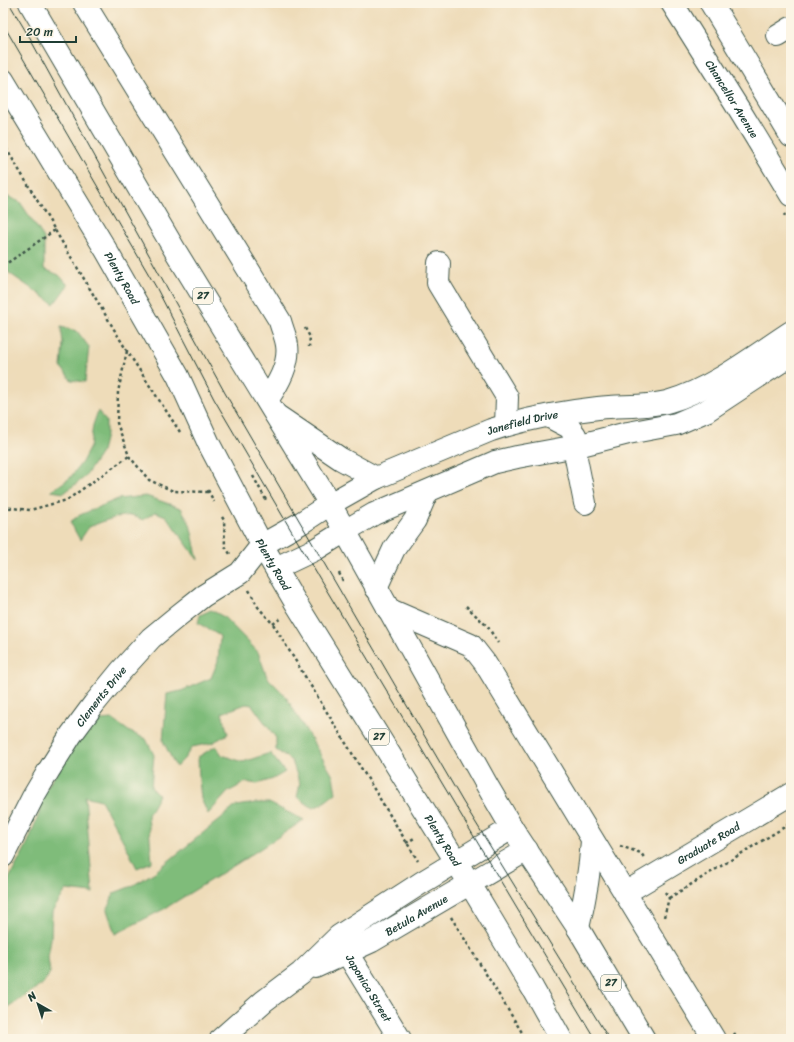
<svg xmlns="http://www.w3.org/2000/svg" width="794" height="1042" font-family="Sriracha,sans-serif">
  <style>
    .forest { fill: #7fbc7a; stroke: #4f7c57 }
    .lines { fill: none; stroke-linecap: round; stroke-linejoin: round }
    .minor-casing { stroke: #3e5548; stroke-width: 24 }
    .highway-casing { stroke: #3e5548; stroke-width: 24 }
    .path { stroke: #3e5548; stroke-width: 2.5; stroke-dasharray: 3 3; stroke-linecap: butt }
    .minor { stroke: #fff; stroke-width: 22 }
    .highway { stroke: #fff; stroke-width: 22 }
    .tram { stroke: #1f3d34; stroke-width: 1 }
    .labels { text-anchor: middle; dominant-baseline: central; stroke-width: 3; stroke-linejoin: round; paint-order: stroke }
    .shield { fill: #fcf5e5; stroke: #617469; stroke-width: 1 }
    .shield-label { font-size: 10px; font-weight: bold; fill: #1f3d34 }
    .street-label { font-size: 11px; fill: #1f3d34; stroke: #fcf5e5 }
  </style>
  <rect width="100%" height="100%" fill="#fcf5e5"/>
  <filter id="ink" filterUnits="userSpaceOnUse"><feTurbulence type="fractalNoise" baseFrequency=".025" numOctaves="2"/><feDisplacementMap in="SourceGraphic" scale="8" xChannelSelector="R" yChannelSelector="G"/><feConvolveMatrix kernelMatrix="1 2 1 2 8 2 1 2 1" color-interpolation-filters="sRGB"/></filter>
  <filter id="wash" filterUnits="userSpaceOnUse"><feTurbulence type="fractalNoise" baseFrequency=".012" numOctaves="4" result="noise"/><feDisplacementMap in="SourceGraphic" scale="16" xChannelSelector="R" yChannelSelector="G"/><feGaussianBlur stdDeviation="0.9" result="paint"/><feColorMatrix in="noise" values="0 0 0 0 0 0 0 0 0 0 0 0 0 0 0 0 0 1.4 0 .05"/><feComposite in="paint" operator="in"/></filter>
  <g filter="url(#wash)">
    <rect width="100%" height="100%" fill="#eedcb9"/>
    <!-- forest -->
    <g class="forest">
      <path d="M4,195l16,7 24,36v31l15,6 9,10 -14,19 -45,-31 -6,-11v-65z"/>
      <path d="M61,327l16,4 12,16 -4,35 -14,-2 -10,-13 2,-24z"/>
      <path d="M98,411l8,10v14l-4,16 -17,26 -21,16 -13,-2 19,-13 12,-16 8,-15 3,-22z"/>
      <path d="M146,496l35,12 9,16 8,36 -32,-44 -11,-4 -12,8 -11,-5 -15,2 -13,4 -15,6 -9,13 -10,-18 10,-7 38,-16z"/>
      <path d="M211,610l13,7 34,35 9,25 18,18 48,81 3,17 -14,11 -9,4 -16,-11 3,-13 -8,-23 -16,-11v-12l-24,-33 -6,-1 -24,9 6,21 -16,9 -20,4 -8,12 -8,8 -13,-26 4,-47 14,-3 30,-13 7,-17 2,-25 -22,-13 2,-8z"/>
      <path d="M112,719l18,13 16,7 8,16 -3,32 8,8 -11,20 4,47 -15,6 -10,-20 -26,-48 -16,-4 8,97 -27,-3 -14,22 -1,27 -3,18 2,16 -7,11 -40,26v-120l24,-45 12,-31 3,-19 48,-74z"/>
      <path d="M216,746l6,9 21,7 27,-9 15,19 -12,7 -16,5 -11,-2 -18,10 -20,22 -7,-15 -2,-20 -1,-22z"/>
      <path d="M255,803h14l35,17 -61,40 -79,49 -49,25 -8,-24 7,-17 18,-7 23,-14 81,-66z"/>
    </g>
  </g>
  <g filter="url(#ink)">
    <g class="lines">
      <!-- minor casing -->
      <g class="minor-casing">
        <g id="minor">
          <path d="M84,3l196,318c2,8 6,16 7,24 3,19 -10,41 -20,55"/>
          <path id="s1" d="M672,3l71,113 48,79"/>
          <path d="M711,3l80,133"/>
          <path d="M778,36l13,-8"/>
          <path d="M439,263l-1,20 69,114 -1,28"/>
          <path d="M276,415l65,44 35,19"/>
          <path d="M548,416l21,11 6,8 2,11 -1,12 9,45"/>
          <path id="s2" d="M330,504l46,-26 115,-48c34,-11 71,-18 107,-22 24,-3 48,0 72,-7 42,-12 84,-45 121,-69"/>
          <path d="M345,531l29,-17 121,-52 22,-5 60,-11 51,-13 48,-9 30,-13 85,-56"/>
          <path d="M376,588l18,-39 21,-29 12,-28"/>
          <path d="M388,609l83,36 14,18 229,376"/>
          <path id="s3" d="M3,856l30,-59 16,-27 22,-35 23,-31 27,-33 30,-33 28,-23 24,-19 37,-23 22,-28"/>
          <path id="s4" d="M625,893l166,-99"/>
          <path d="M578,928c7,-29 12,-58 14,-87"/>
          <path id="s5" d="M340,939l12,22 48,78"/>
          <path id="s6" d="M315,967l57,-26 155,-91"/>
          <path d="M221,1039l43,-38 37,-28 38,-37 82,-53 91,-55"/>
        </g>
      </g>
      <!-- highway casing -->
      <g class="highway-casing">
        <g id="highway">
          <path d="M30,3l146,249 154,252 158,283 24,41 66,100 66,111"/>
          <path id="s7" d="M3,80l103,170 72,126 31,68 53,101 35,60 173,279 63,105 28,50"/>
          <path d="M262,545l39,-22 29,-19"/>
          <path d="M276,568l40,-19 29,-18"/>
        </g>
      </g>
      <!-- path -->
      <g class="path">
        <path d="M3,143l124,208 53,81"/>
        <path d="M784,214l7,12"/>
        <path d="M3,266l52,-36"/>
        <path d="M305,328l5,9 -1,10"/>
        <path d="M127,351l-9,41 -1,31 12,33 20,24 24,11 36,1"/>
        <path d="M253,476l13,24"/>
        <path d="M208,490l6,12"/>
        <path d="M3,507l27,3 37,-10 62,-44"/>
        <path d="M222,517l2,3 1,26 5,8"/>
        <path d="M339,573l5,10"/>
        <path d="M249,590l9,17 15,17 145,237"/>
        <path d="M466,606l22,21 10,16"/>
        <path d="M273,624l8,-6"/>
        <path d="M406,843l10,-6"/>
        <path d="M620,846l21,7 4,6"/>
        <path d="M669,898l122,-75"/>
        <path d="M451,917l75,122"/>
        <path d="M664,917l5,-19 -4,-6"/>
        <path d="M734,1033l4,6"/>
      </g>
      <!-- minor -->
      <use href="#minor" class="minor"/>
      <!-- highway -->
      <use href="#highway" class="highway"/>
      <!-- tram -->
      <g class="tram">
        <path d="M9,3l19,32 197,358 238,409 146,237"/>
        <path d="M3,24l153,263 58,112 91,155 290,485"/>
      </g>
    </g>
  </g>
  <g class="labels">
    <!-- shield labels -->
    <g class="shield">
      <rect x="193" y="288" width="20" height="16" rx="3"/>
      <rect x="369" y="729" width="20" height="16" rx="3"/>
      <rect x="601" y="975" width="20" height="16" rx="3"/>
    </g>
    <g class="shield-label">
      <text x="203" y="296">27</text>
      <text x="379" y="737">27</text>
      <text x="611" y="983">27</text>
    </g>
    <!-- street labels -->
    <g class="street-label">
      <text stroke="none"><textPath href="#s1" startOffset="113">Chancellor Avenue</textPath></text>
      <text stroke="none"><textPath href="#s7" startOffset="231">Plenty Road</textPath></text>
      <text stroke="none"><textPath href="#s2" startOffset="210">Janefield Drive</textPath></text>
      <text stroke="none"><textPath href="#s7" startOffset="555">Plenty Road</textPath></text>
      <text stroke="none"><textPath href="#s3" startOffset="188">Clements Drive</textPath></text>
      <text stroke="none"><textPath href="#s7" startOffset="879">Plenty Road</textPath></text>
      <text stroke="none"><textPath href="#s4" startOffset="97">Graduate Road</textPath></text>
      <text stroke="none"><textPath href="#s6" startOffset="114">Betula Avenue</textPath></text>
      <text stroke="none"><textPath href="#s5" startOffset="57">Japonica Street</textPath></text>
    </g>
  </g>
  <!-- margin -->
  <rect width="794" height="1042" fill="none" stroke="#fcf5e5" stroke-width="16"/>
  <!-- north arrow -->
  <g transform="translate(38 1004) rotate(321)" stroke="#fcf5e5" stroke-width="3" paint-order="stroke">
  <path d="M0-3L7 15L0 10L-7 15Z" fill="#1f3d34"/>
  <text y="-6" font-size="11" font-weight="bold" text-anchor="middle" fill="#1f3d34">N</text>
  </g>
  <!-- scale -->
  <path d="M20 36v6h56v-6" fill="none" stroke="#1f3d34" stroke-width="2"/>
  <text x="26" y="36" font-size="12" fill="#1f3d34" stroke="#fcf5e5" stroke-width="3" paint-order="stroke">20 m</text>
</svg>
